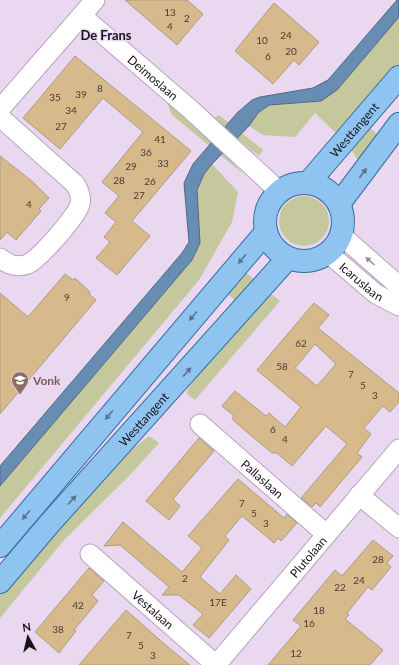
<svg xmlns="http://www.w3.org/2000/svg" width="399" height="665" font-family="Lato,sans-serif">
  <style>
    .green { fill: #c5c79c }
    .water { fill: #688db2; stroke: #506884 }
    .building { fill: #d7ba8b; stroke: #ab9c84; fill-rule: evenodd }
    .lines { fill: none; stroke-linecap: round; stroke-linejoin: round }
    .minor-casing { stroke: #b5a4bb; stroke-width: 21 }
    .major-casing { stroke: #336c9e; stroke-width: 24 }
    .minor { stroke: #fff; stroke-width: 19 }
    .major { stroke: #8ec4ef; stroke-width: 22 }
    .oneway { fill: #58738f }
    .oneway2 { fill: #979498 }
    .labels { text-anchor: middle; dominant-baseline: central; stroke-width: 3; stroke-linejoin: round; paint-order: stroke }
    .number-label { font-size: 10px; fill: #473b36 }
    .street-label { font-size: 12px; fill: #171119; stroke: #ead8f0 }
    .education-label { font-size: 12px; font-weight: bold; fill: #785e54; stroke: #ead8f0; text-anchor: start }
    .neighbourhood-label { font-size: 13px; font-weight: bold; fill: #171119; stroke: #ead8f0 }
  </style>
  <rect width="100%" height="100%" fill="#ead8f0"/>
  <!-- green -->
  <g class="green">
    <path d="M399,17v51l-60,68 -24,-23 -20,24 -32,-2 -14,-9 9,-13 11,-8 52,-4 16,-11z"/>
    <path d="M166,100l42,34 33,38 -69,-57z"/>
    <path d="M219,115l44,35 -4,6 -46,-37z"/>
    <path d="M364,123l19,16 -23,24 -13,-19z"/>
    <path d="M212,164l26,28 -6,30 -33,58 -199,238v-32l192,-226 8,-17 -3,-53 7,-16z"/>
    <circle cx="304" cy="221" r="25"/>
    <path d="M241,269l18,14 -19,22 -18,-16z"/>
    <path d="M266,290l14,11 -85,99 -8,-6 1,-5 35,-50z"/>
    <path d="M149,436l10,7 -31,34 -63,62 -65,79v-32l97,-109z"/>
  </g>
  <!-- water -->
  <path class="water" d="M397,0h2v17l-62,73 -16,11 -52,4 -11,8 -9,13 -37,38 -8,10 -7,16 3,53 -8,17 -192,226v-20l182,-213 7,-11 -5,-59 9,-19 44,-51 15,-13 8,-3 53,-9 15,-8z"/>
  <!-- building -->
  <g class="building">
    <path d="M125,0h62l16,14 -26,31z"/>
    <path d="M274,3l45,39 -20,23 -5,-5 -21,24 -38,-33z"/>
    <path d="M75,56l116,95 -59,70 18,15 -33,39 -21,-17 14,-16 -6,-5 12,-15 -11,-9 14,-17 -17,-14 41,-50 -40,-34 -43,51 -37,-31z"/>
    <path d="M0,156l33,26 16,16 -10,11 2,2 -25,29 -9,-8 -7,8z"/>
    <path d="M65,274l8,6 2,-2 15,14 -1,2 7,6 -96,114v-121l28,24z"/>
    <path d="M314,303l15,12 -11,13 81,65v9l-9,10 -7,-6 -19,22 7,6 -14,19 5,4 -42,50 -4,-4 -4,4 -11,-9 46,-54 -21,-18 -34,40 -15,-13h-5l-24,-20 -15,-13v-5l-11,-9 13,-15 31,25 3,-3 16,14 16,-20 -44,-37zM315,344l21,20 -19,22 -22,-18z"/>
    <path d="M199,438l15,13 -41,48 7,7 -11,14 -23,-19z"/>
    <path d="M238,479l46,39 3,-4 10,9 -16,18 -3,-3 -4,5 -32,-27 -17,20 4,4 -29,37 20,17 16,-19 15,14 -42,49 -16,-13 10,-11 -24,-19h-17l7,-8 -49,-42 -16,1 19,-24 59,50 20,-24 -14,-12z"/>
    <path d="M373,540l20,16 -6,7 4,4 -19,23 -4,-3 -21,26 2,2 -4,4 38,31 -13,15h-102l33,-39 -8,-6 42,-50 7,6z"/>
    <path d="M89,568l15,13 -12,14 6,6 -24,29 2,1 -17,22 -24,-21z"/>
    <path d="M126,610l43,38 21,17h-111z"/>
  </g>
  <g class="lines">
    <!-- minor casing -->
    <g class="minor-casing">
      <g id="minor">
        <path id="s1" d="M82,16l108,93 89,82"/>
        <path d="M0,109l95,-109"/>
        <path d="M0,117l75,67c4,6 7,12 5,20 -2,11 -41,55 -52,60 -10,4 -20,1 -28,-6"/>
        <path d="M341,235l58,51"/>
        <path id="s2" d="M328,253l48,41 23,12"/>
        <path id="s3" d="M200,424l126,110"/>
        <path d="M359,495l40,33"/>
        <path id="s4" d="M90,554l126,111"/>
        <path id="s5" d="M216,665l183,-216"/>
      </g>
    </g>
    <!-- major casing -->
    <g class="major-casing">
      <g id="major">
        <path id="s6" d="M309,182l90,-105"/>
        <circle cx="304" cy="222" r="39"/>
        <path d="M339,204l60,-80"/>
        <path d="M0,546l266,-314"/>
        <path id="s7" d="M0,582l50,-59 238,-265"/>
      </g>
    </g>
    <!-- minor -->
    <use href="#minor" class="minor"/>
    <!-- major -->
    <use href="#major" class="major"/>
  </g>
  <!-- one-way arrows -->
  <defs><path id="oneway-solid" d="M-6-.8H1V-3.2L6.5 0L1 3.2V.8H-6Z"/></defs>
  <g class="oneway">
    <use href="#oneway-solid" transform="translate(363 173) rotate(-53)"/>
    <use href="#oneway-solid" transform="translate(242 259) rotate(130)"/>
    <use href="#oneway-solid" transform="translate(193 316) rotate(130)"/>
    <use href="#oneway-solid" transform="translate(187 372) rotate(-48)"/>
    <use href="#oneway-solid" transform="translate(109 415) rotate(130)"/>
    <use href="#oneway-solid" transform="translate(72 500) rotate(-48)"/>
    <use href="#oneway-solid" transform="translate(26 515) rotate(130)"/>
  </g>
  <use class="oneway2" href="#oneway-solid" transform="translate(370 261) rotate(-138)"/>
  <!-- icons -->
  <defs>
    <g id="university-pin" transform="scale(0.9)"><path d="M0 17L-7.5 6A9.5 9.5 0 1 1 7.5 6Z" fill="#8d6e63" stroke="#ead8f0"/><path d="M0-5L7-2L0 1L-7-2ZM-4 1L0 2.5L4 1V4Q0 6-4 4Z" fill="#fff"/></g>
  </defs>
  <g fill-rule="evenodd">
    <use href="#university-pin" x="20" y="380"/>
  </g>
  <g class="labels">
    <!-- number labels -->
    <g class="number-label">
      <text x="170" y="12">13</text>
      <text x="187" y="18">2</text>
      <text x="170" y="26">4</text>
      <text x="286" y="35">24</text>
      <text x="262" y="40">10</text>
      <text x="291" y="51">20</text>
      <text x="268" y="56">6</text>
      <text x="100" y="88">8</text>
      <text x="81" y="94">39</text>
      <text x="55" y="97">35</text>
      <text x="71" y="110">34</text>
      <text x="61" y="126">27</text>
      <text x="160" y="139">41</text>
      <text x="146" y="152">36</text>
      <text x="163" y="163">33</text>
      <text x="131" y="166">29</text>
      <text x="119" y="180">28</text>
      <text x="150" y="181">26</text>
      <text x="139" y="195">27</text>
      <text x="29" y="204">4</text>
      <text x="67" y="297">9</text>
      <text x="301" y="343">62</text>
      <text x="282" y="366">58</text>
      <text x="351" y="374">7</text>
      <text x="363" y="385">5</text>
      <text x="375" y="395">3</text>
      <text x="273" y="429">6</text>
      <text x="285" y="439">4</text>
      <text x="242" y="503">7</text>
      <text x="254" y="513">5</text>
      <text x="266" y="523">3</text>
      <text x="378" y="559">28</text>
      <text x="185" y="578">2</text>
      <text x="359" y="580">24</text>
      <text x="340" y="587">22</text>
      <text x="218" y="602">17E</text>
      <text x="78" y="605">42</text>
      <text x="319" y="610">18</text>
      <text x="309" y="623">16</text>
      <text x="58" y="629">38</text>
      <text x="129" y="635">7</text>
      <text x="141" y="645">5</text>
      <text x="296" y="653">12</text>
      <text x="153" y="655">3</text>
    </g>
    <!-- street labels -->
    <g class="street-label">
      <text stroke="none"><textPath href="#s1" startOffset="94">Deimoslaan</textPath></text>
      <text stroke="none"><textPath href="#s6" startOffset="69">Westtangent</textPath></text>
      <text stroke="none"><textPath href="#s2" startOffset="44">Icaruslaan</textPath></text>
      <text stroke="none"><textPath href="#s7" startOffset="217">Westtangent</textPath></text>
      <text stroke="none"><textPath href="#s3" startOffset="83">Pallaslaan</textPath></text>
      <text stroke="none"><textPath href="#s5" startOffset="142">Plutolaan</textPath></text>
      <text stroke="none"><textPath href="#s4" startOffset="84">Vestalaan</textPath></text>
    </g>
    <!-- education labels -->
    <g class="education-label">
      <text x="33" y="380">Vonk</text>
    </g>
    <!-- neighbourhood labels -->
    <g class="neighbourhood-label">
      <text x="106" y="35">De Frans</text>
    </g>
  </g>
  <!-- north arrow -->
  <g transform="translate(28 637) rotate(352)" stroke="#ead8f0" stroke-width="3" paint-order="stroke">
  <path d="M0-3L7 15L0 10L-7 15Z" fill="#171119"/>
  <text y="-6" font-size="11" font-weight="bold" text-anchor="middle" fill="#171119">N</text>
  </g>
</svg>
